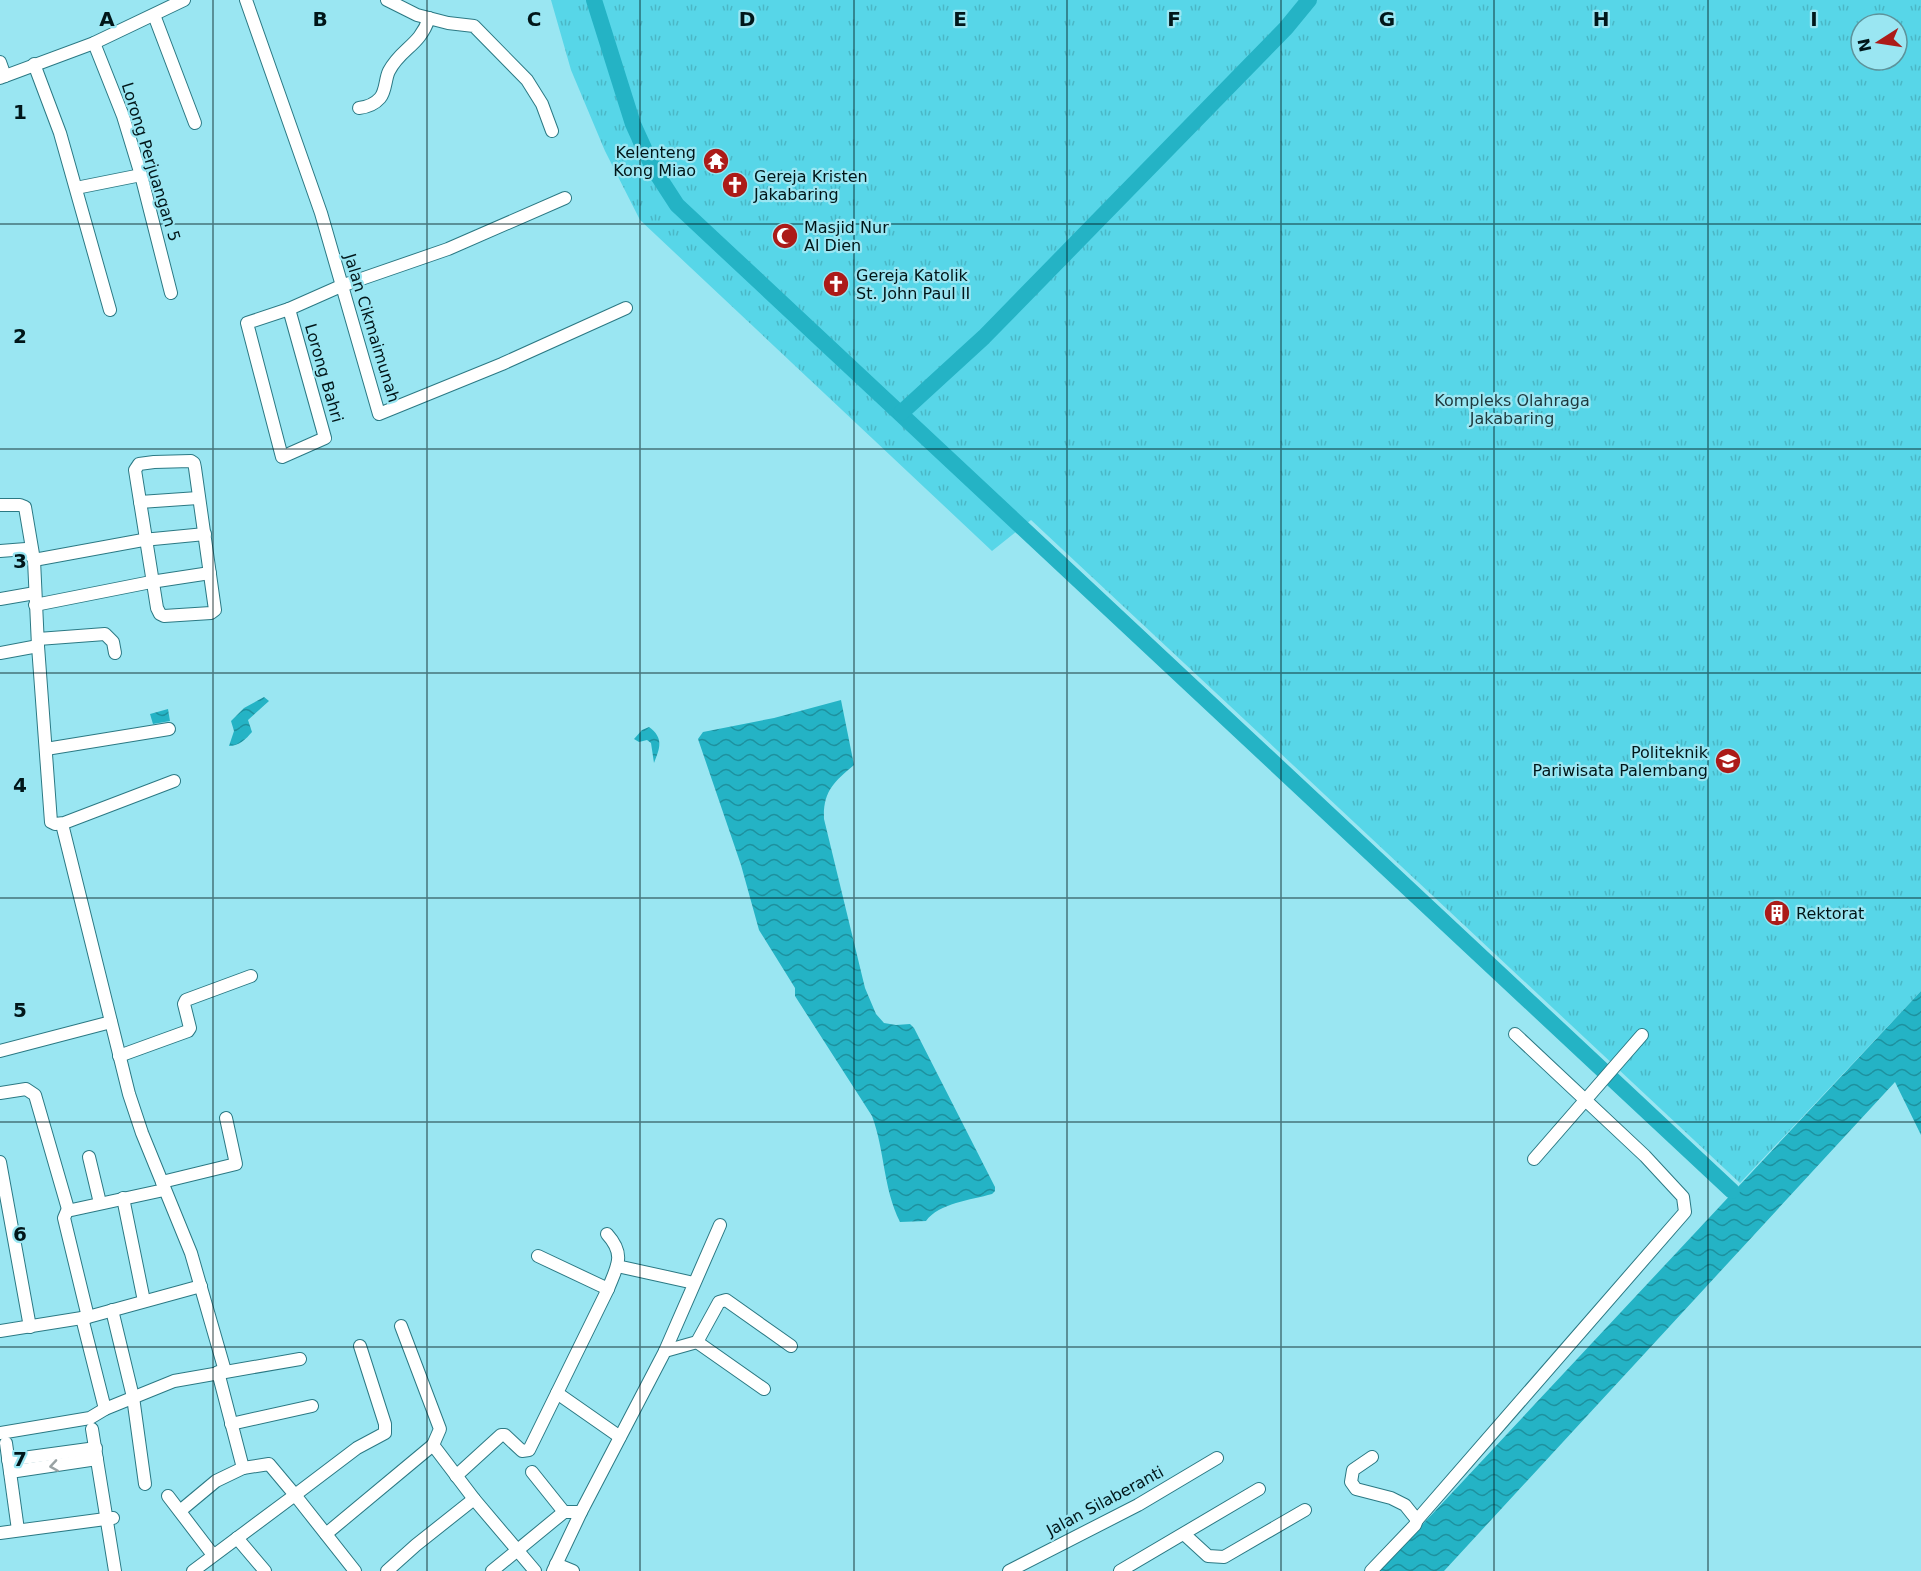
<svg xmlns="http://www.w3.org/2000/svg" width="1921" height="1571" font-family="'DejaVu Sans',sans-serif">
  <style>
    .park { fill: url(#park-tufts); fill-rule: evenodd }
    .water { fill: url(#water-waves) }
    .lines { fill: none; stroke-linecap: round; stroke-linejoin: round }
    .river { stroke: #24b3c5; stroke-width: 16 }
    .minor-casing { stroke: #2b7984; stroke-width: 14 }
    .minor { stroke: #fff; stroke-width: 12 }
    .oneway { stroke: #99a2a3 }
    .grid { fill: none; stroke: #011619; stroke-width: 1.5; stroke-opacity: 0.55 }
    .labels { text-anchor: middle; dominant-baseline: central; stroke-width: 4.5; stroke-linejoin: round; paint-order: stroke }
    .poi-label { font-size: 16px; fill: #011619; stroke: #9ae6f2; text-anchor: start }
    .street-label { font-size: 16px; fill: #011619; stroke: #9ae6f2 }
    .park-label { font-size: 16px; fill: #1d383d; stroke: #9ae6f2 }
    .grid-label { font-size: 20px; text-anchor: middle; font-weight: bold; fill: #011619; stroke: #9ae6f2; stroke-width: 4.5; stroke-linejoin: round; paint-order: stroke }
  </style>
  <defs>
    <pattern id="park-tufts" width="24" height="20" patternUnits="userSpaceOnUse" patternTransform="scale(1.5)"><rect width="24" height="20" fill="#57d6e8"/><path d="M3 7l-1-3M5 7V3M7 7l1-3M15 17l-1-3M17 17v-4M19 17l1-3" fill="none" stroke="#4ab7c6"/></pattern>
    <pattern id="water-waves" width="16" height="10" patternUnits="userSpaceOnUse" patternTransform="scale(1.5)"><rect width="16" height="10" fill="#24b3c5"/><path d="M0 5q4-4 8 0t8 0" fill="none" stroke="#1d919f"/></pattern>
  </defs>
  <rect width="100%" height="100%" fill="#9ae6f2"/>
  <!-- park -->
  <path class="park" d="M551,0h1370v991l-181,192 -709,-663 -39,31 -352,-331 -35,-69 -34,-81zM1861,24h36v36h-36z"/>
  <!-- water -->
  <g class="water">
    <path d="M264,697l5,4 -21,19 4,12c-6,7 -13,14 -23,14l5,-15 -3,-10 13,-13z"/>
    <path d="M841,700l13,65c-20,17 -31,26 -30,54l41,169 11,26 8,9 12,2 14,-1 4,4 81,159v4l-3,3c-21,6 -53,9 -66,27l-26,1c-17,-34 -15,-71 -28,-106l-77,-120v-8l-36,-58 -18,-65 -43,-126 5,-7 71,-14z"/>
    <path d="M168,709l2,12 -17,3 -3,-10z"/>
    <path d="M649,727c15,11 11,21 5,36l-3,-20 -4,-3 -8,2 -5,-3 8,-9z"/>
    <path d="M1921,991v144l-26,-53 -451,489h-65z"/>
  </g>
  <g class="lines">
    <!-- river -->
    <g class="river">
      <path d="M594,0l39,124 20,44 24,37 1055,986"/>
      <path d="M901,413l83,-76 302,-309 23,-28"/>
    </g>
    <!-- minor casing -->
    <g class="minor-casing">
      <g id="minor">
        <path d="M246,0l75,213 58,201 123,-50 124,-56"/>
        <path d="M387,0l30,15 31,8 26,3 53,54 15,24 10,27"/>
        <path d="M154,15l41,108"/>
        <path d="M94,43l29,73 18,59 30,118"/>
        <path d="M0,62l5,14"/>
        <path d="M34,64l26,69 50,177"/>
        <path d="M0,78l94,-35 90,-43"/>
        <path d="M359,108c8,-1 15,-3 21,-10 6,-7 5,-19 9,-27 12,-23 31,-25 40,-53"/>
        <path d="M76,188l65,-13"/>
        <path d="M289,309l36,129 -43,19 -35,-134z"/>
        <path d="M289,309l52,-23 107,-37 117,-51"/>
        <path d="M191,461l3,2 1,5 20,142 -4,3 -47,3 -4,-2 -3,-6 -22,-138 4,-6 15,-2z"/>
        <path d="M140,502l58,-4"/>
        <path d="M0,505h20l5,2 9,53 109,-20 62,-6"/>
        <path d="M0,551l26,-2 3,2 5,9 4,86 13,176 4,2 9,-1 110,-42"/>
        <path d="M0,599l35,-6"/>
        <path d="M35,605l116,-23 59,-9"/>
        <path d="M38,639l67,-5 8,8 2,11"/>
        <path d="M0,653l38,-7"/>
        <path d="M46,749l123,-20"/>
        <path d="M62,824l67,270 13,39 49,120 34,118"/>
        <path d="M0,1051l111,-29"/>
        <path d="M119,1056l69,-25 2,-3 -6,-24 2,-4 65,-24"/>
        <path d="M0,1093l26,-4 9,6 33,114"/>
        <path d="M89,1157l11,46"/>
        <path d="M1534,1159l108,-124"/>
        <path d="M0,1162l30,165"/>
        <path d="M162,1182l74,-18 -10,-46"/>
        <path d="M123,1198l21,103"/>
        <path d="M538,1256l70,33"/>
        <path d="M617,1266l77,17"/>
        <path d="M112,1310l21,87 12,87"/>
        <path d="M88,1317l-24,-99 3,-7 97,-21"/>
        <path d="M82,1318l23,91"/>
        <path d="M401,1326l39,103 -7,16"/>
        <path d="M0,1331l88,-14 113,-31"/>
        <path d="M697,1342l67,47"/>
        <path d="M665,1351l55,-126"/>
        <path d="M557,1393l63,44"/>
        <path d="M231,1424l81,-18"/>
        <path d="M92,1429l23,142"/>
        <path d="M0,1433l90,-15 15,-9 69,-28 126,-22"/>
        <path d="M6,1443l12,87"/>
        <path d="M1372,1457l-19,13 -2,12 5,7 35,9 14,7 12,15"/>
        <path d="M8,1460l88,-12"/>
        <path d="M243,1468l26,-4 26,31 62,-47 28,-15v-9l-25,-78"/>
        <path d="M10,1472l87,-13"/>
        <path d="M532,1472l32,40"/>
        <path d="M456,1476l45,-41h4l17,16 7,-1 79,-161c9,-23 18,-34 -1,-55"/>
        <path d="M168,1496l45,59"/>
        <path d="M180,1511l36,-30 27,-13 -25,-96"/>
        <path d="M0,1533l113,-15"/>
        <path d="M326,1534l107,-89 41,54"/>
        <path d="M1184,1534l24,22 16,1 81,-47"/>
        <path d="M237,1538l28,33"/>
        <path d="M556,1564l17,7"/>
        <path d="M193,1571l102,-76 60,76"/>
        <path d="M387,1571l29,-26 58,-46 61,72"/>
        <path d="M492,1571l72,-59h17"/>
        <path d="M553,1571l28,-59 84,-161 32,-9 22,-40 7,-2 65,46"/>
        <path d="M1009,1571l129,-66 79,-47"/>
        <path d="M1120,1571l139,-82"/>
        <path d="M1371,1571l44,-46 2,-5 268,-308 -2,-15 -38,-41 -130,-122"/>
      </g>
    </g>
    <!-- minor -->
    <use href="#minor" class="minor"/>
  </g>
  <!-- one-way arrows -->
  <defs><path id="oneway-chevron" d="M-2-3.5L2.5 0L-2 3.5" fill="none" stroke-width="1.6" stroke-linecap="round" stroke-linejoin="round" transform="scale(1.5)"/></defs>
  <use class="oneway" href="#oneway-chevron" transform="translate(54 1466) rotate(171)"/>
  <!-- grid -->
  <path class="grid" d="M213,0v1571M427,0v1571M640,0v1571M854,0v1571M1067,0v1571M1281,0v1571M1494,0v1571M1708,0v1571M0,224h1921M0,449h1921M0,673h1921M0,898h1921M0,1122h1921M0,1347h1921"/>
  <!-- icons -->
  <defs>
    <g id="temple-disc" transform="scale(1.35)"><circle r="9.5" fill="#ac1b18" stroke="#9ae6f2"/><path d="M0-6L5-2H3V0L6.5 2.5H4V6H1.5V3h-3V6H-4V2.5H-6.5L-3 0V-2H-5Z" fill="#fff"/></g>
    <g id="church-disc" transform="scale(1.35)"><circle r="9.5" fill="#ac1b18" stroke="#9ae6f2"/><path d="M-1.2-6h2.4v3.5h3.3v2.4h-3.3V6h-2.4V-.1h-3.3v-2.4h3.3Z" fill="#fff"/></g>
    <g id="mosque-disc" transform="scale(1.35)"><circle r="9.5" fill="#ac1b18" stroke="#9ae6f2"/><path d="M3.5-4.9A6 6 0 1 0 3.5 4.9A5 5 0 1 1 3.5-4.9Z" fill="#fff"/></g>
    <g id="university-disc" transform="scale(1.35)"><circle r="9.5" fill="#ac1b18" stroke="#9ae6f2"/><path d="M0-5L7-2L0 1L-7-2ZM-4 1L0 2.5L4 1V4Q0 6-4 4Z" fill="#fff"/></g>
    <g id="building-disc" transform="scale(1.35)"><circle r="9.5" fill="#ac1b18" stroke="#9ae6f2"/><path d="M-4-6H4V6H1V3H-1V6H-4ZM-2.5-4.3h1.7v1.8h-1.7ZM.8-4.3h1.7v1.8H.8ZM-2.5-1h1.7V.8h-1.7ZM.8-1h1.7V.8H.8Z" fill="#fff"/></g>
  </defs>
  <g fill-rule="evenodd">
    <use href="#temple-disc" x="716" y="161"/>
    <use href="#church-disc" x="735" y="185"/>
    <use href="#mosque-disc" x="785" y="236"/>
    <use href="#church-disc" x="836" y="284"/>
    <use href="#university-disc" x="1728" y="761"/>
    <use href="#building-disc" x="1777" y="913"/>
  </g>
  <g class="labels">
    <!-- poi labels -->
    <g class="poi-label">
      <text x="696" y="152" text-anchor="end">Kelenteng<tspan x="696" dy="18">Kong Miao</tspan></text>
      <text x="754" y="176">Gereja Kristen<tspan x="754" dy="18">Jakabaring</tspan></text>
      <text x="804" y="227">Masjid Nur<tspan x="804" dy="18">Al Dien</tspan></text>
      <text x="856" y="275">Gereja Katolik<tspan x="856" dy="18">St. John Paul II</tspan></text>
      <text x="1708" y="752" text-anchor="end">Politeknik<tspan x="1708" dy="18">Pariwisata Palembang</tspan></text>
      <text x="1796" y="913">Rektorat</text>
    </g>
    <!-- street labels -->
    <g class="street-label">
      <text transform="translate(151 162) rotate(73)">Lorong Perjuangan 5</text>
      <text transform="translate(372 328) rotate(73)">Jalan Cikmaimunah</text>
      <text transform="translate(324 373) rotate(74)">Lorong Bahri</text>
      <text transform="translate(1105 1501) rotate(-28)">Jalan Silaberanti</text>
    </g>
    <!-- park labels -->
    <g class="park-label">
      <text x="1512" y="400">Kompleks Olahraga<tspan x="1512" dy="18">Jakabaring</tspan></text>
    </g>
  </g>
  <g class="grid-label">
    <text x="107" y="26">A</text>
    <text x="320" y="26">B</text>
    <text x="534" y="26">C</text>
    <text x="747" y="26">D</text>
    <text x="960" y="26">E</text>
    <text x="1174" y="26">F</text>
    <text x="1387" y="26">G</text>
    <text x="1601" y="26">H</text>
    <text x="1814" y="26">I</text>
    <text x="20" y="119">1</text>
    <text x="20" y="343">2</text>
    <text x="20" y="568">3</text>
    <text x="20" y="792">4</text>
    <text x="20" y="1017">5</text>
    <text x="20" y="1241">6</text>
    <text x="20" y="1466">7</text>
  </g>
  <!-- north arrow -->
  <g transform="translate(1879 42) rotate(258)"><circle r="28" fill="#9ae6f2" stroke="#5d939b" stroke-width="1.5"/>
  <path d="M0-4.5L10 22L0 15L-10 22Z" fill="#ac1b18"/>
  <text y="-9" font-size="16" font-weight="bold" text-anchor="middle" fill="#011619">N</text>
  </g>
</svg>
